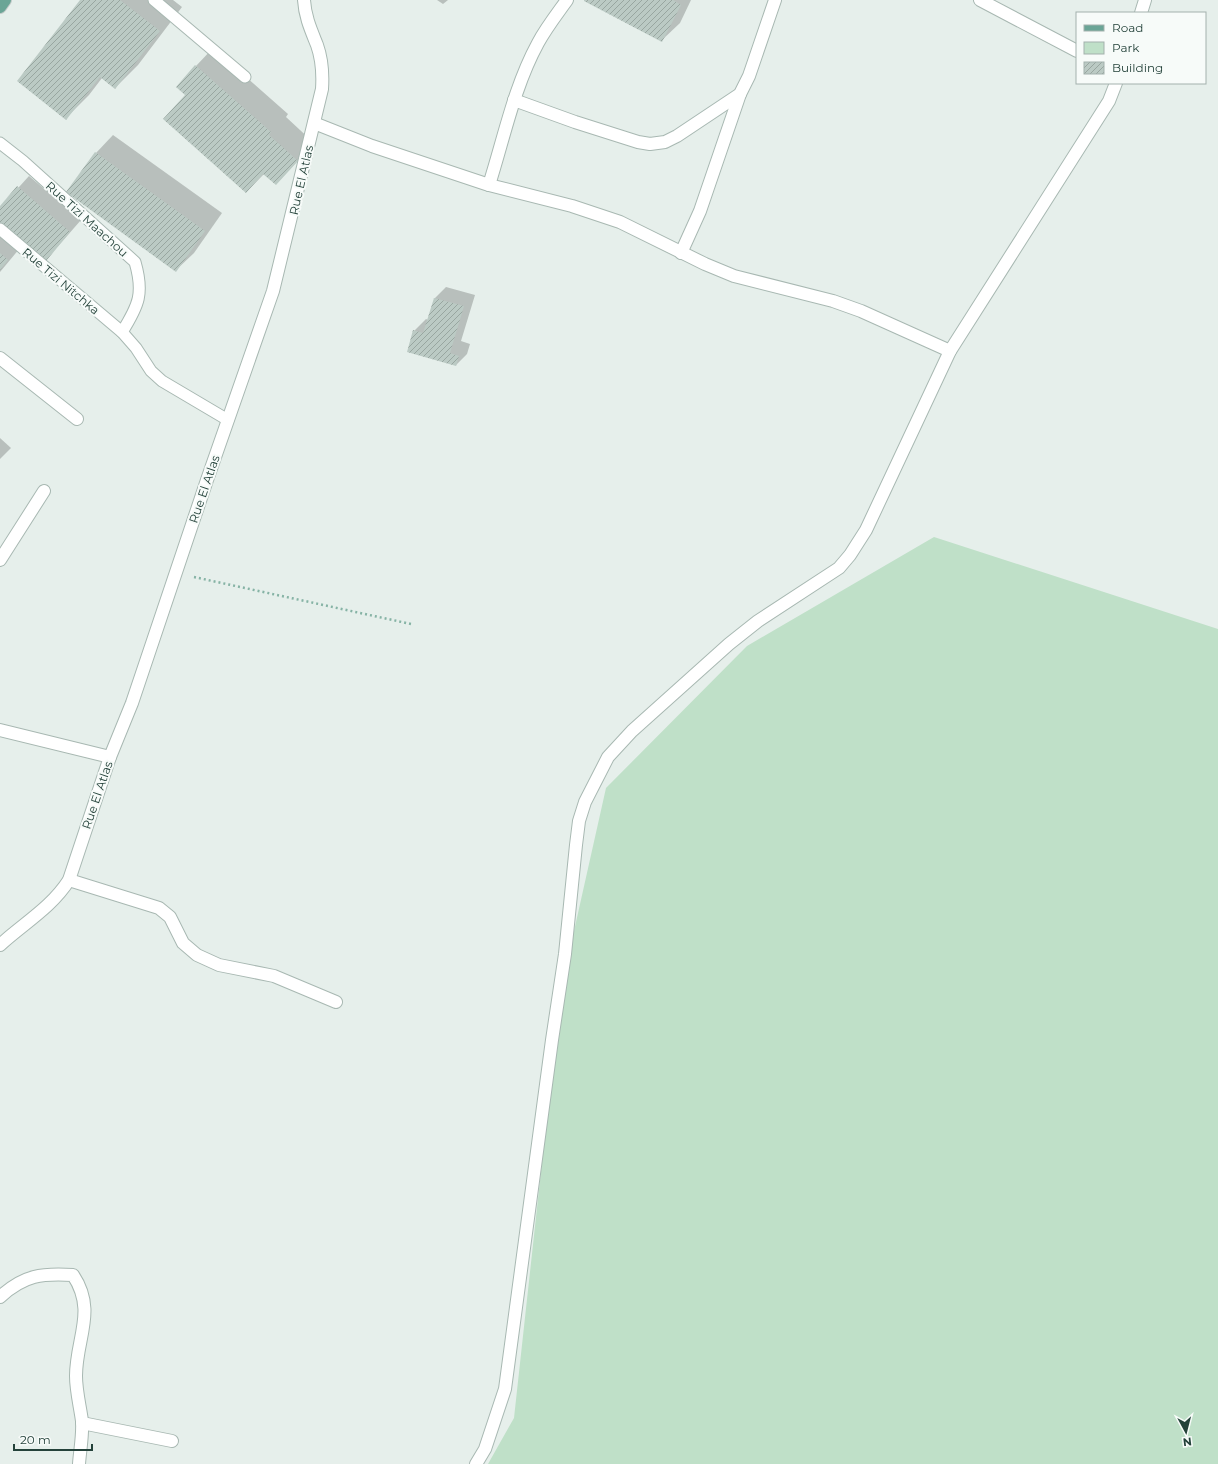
<svg xmlns="http://www.w3.org/2000/svg" width="1218" height="1464" font-family="Montserrat,sans-serif">
  <style>
    .green { fill: #bfe0c8 }
    .shadow { fill: #0003 }
    .building { fill: url(#building-hatch) }
    .lines { fill: none; stroke-linecap: round; stroke-linejoin: round }
    .service-casing { stroke: #a8b8b2; stroke-width: 13 }
    .minor-casing { stroke: #a8b8b2; stroke-width: 14 }
    .primary-casing { stroke: #c2cac8; stroke-width: 14 }
    .path { stroke: #86b3a5; stroke-width: 2.5; stroke-dasharray: 2 3; stroke-linecap: butt }
    .service { stroke: #fff; stroke-width: 11 }
    .minor { stroke: #fff; stroke-width: 12 }
    .primary { stroke: #6aa596; stroke-width: 12 }
    .labels { text-anchor: middle; dominant-baseline: central; stroke-width: 4; stroke-linejoin: round; paint-order: stroke }
    .street-label { font-size: 12px; fill: #24423a; stroke: #f7fbf9 }
  </style>
  <defs>
    <pattern id="building-hatch" width="6" height="6" patternUnits="userSpaceOnUse"><rect width="6" height="6" fill="#bbcac4"/><path d="M-1 1l2-2M0 6l6-6M5 7l2-2" fill="none" stroke="#98a6a0"/></pattern>
  </defs>
  <rect width="100%" height="100%" fill="#e6efeb"/>
  <!-- green -->
  <path class="green" d="M934,537l284,92v835h-730l26,-46 47,-429 45,-201 141,-142z"/>
  <!-- shadow -->
  <g class="shadow">
    <path d="M81,0h92l9,7 -44,58 -23,23 -13,-10 -13,17 -23,23z"/>
    <path d="M437,0h11l-5,4z"/>
    <path d="M585,0h106l-11,23 -18,17z"/>
    <path d="M213,48l75,66 -2,3 28,26 -38,41 -12,-10 -18,18 -59,-97 9,-29z"/>
    <path d="M113,135l109,78 -28,40 -18,17 -80,-117z"/>
    <path d="M29,176l52,44 -35,40 -21,-18 -25,30v-64z"/>
    <path d="M446,287l29,8 -14,46 9,3 -3,10 -11,11 -42,-34 12,-12 2,1 7,-22z"/>
    <path d="M0,438l11,10 -11,11z"/>
  </g>
  <!-- building -->
  <g class="building">
    <path d="M80,0h40l40,31 -45,58 -15,-12 -34,43 -49,-39z"/>
    <path d="M584,0h89l8,5 -19,37 -78,-41z"/>
    <path d="M195,65l76,67 -2,3 29,26 -22,24 -13,-11 -17,19 -83,-74 22,-24 -9,-8z"/>
    <path d="M95,152l110,79 -29,41 -110,-80z"/>
    <path d="M17,186l53,46 -24,29 -46,-38v-17z"/>
    <path d="M0,253l8,7 -8,10z"/>
    <path d="M434,298l30,8 -14,47 9,3 -3,10 -49,-14 6,-22 10,3z"/>
  </g>
  <g class="lines">
    <!-- service casing -->
    <g class="service-casing">
      <g id="service">
        <path d="M154,0l91,77"/>
        <path d="M0,143l23,18 112,101c9,31 4,43 -13,70"/>
        <path d="M0,229l122,103 14,16 15,23 11,10 66,39"/>
      </g>
    </g>
    <!-- minor casing -->
    <g class="minor-casing">
      <g id="minor">
        <path d="M980,0l97,51"/>
        <path d="M1141,13l4,-13"/>
        <path d="M514,100l61,22 63,20 12,2 15,-2 12,-6 63,-42 9,-18 26,-76"/>
        <path d="M314,123l58,23 117,39 83,21 48,16 85,42 29,12 99,25 28,10 89,40"/>
        <path d="M489,185c15,-47 25,-98 49,-142 8,-15 19,-29 29,-43"/>
        <path d="M681,253l19,-42 40,-117"/>
        <path d="M0,358l77,61"/>
        <path d="M0,560l44,-69"/>
        <path d="M0,730l110,27"/>
        <path d="M69,880l90,28 11,9 13,26 14,12 22,10 55,11 62,26"/>
        <path d="M0,945c24,-22 51,-37 69,-65l41,-123 22,-54 75,-223 66,-189 49,-202c1,-15 0,-30 -5,-44 -6,-15 -12,-28 -13,-45"/>
        <path d="M0,1297c24,-22 42,-24 73,-22 24,36 3,63 3,101 0,15 4,30 6,45 1,14 -2,29 -3,43"/>
        <path d="M82,1423l90,18"/>
        <path d="M476,1464l9,-15 20,-60 47,-349 13,-86 11,-109 3,-24 6,-19 23,-45 24,-26 97,-87 29,-23 81,-53 11,-13 16,-25 84,-179 159,-250 7,-18"/>
      </g>
    </g>
    <!-- primary casing -->
    <g class="primary-casing">
      <path id="primary" d="M0,7l5,-7"/>
    </g>
    <!-- path -->
    <path class="path" d="M194,577l217,47"/>
    <!-- service -->
    <use href="#service" class="service"/>
    <!-- minor -->
    <use href="#minor" class="minor"/>
    <!-- primary -->
    <use href="#primary" class="primary"/>
  </g>
  <g class="labels">
    <!-- street labels -->
    <g class="street-label">
      <text transform="translate(301 180) rotate(-77)">Rue El Atlas</text>
      <text transform="translate(87 219) rotate(42)">Rue Tizi Maachou</text>
      <text transform="translate(61 281) rotate(40)">Rue Tizi Nitchka</text>
      <text transform="translate(204 489) rotate(-71)">Rue El Atlas</text>
      <text transform="translate(97 795) rotate(-71)">Rue El Atlas</text>
    </g>
  </g>
  <!-- legend -->
  <rect x="1076" y="12" width="130" height="72" fill="#f7fbf9" stroke="#a3b1ad"/>
  <rect x="1084" y="25" width="20" height="6" fill="#6aa596" stroke="#a3b1ad"/>
  <text x="1112" y="32" font-size="12" fill="#24423a">Road</text>
  <rect x="1084" y="42" width="20" height="12" fill="#bfe0c8" stroke="#a3b1ad"/>
  <text x="1112" y="52" font-size="12" fill="#24423a">Park</text>
  <rect x="1084" y="62" width="20" height="12" fill="url(#building-hatch)" stroke="#a3b1ad"/>
  <text x="1112" y="72" font-size="12" fill="#24423a">Building</text>
  <!-- north arrow -->
  <g transform="translate(1186 1432) rotate(173)" stroke="#f7fbf9" stroke-width="3" paint-order="stroke">
  <path d="M0-3L7 15L0 10L-7 15Z" fill="#24423a"/>
  <text y="-6" font-size="11" font-weight="bold" text-anchor="middle" fill="#24423a">N</text>
  </g>
  <!-- scale -->
  <path d="M14 1444v6h78v-6" fill="none" stroke="#24423a" stroke-width="2"/>
  <text x="20" y="1444" font-size="12" fill="#24423a" stroke="#f7fbf9" stroke-width="3" paint-order="stroke">20 m</text>
</svg>
